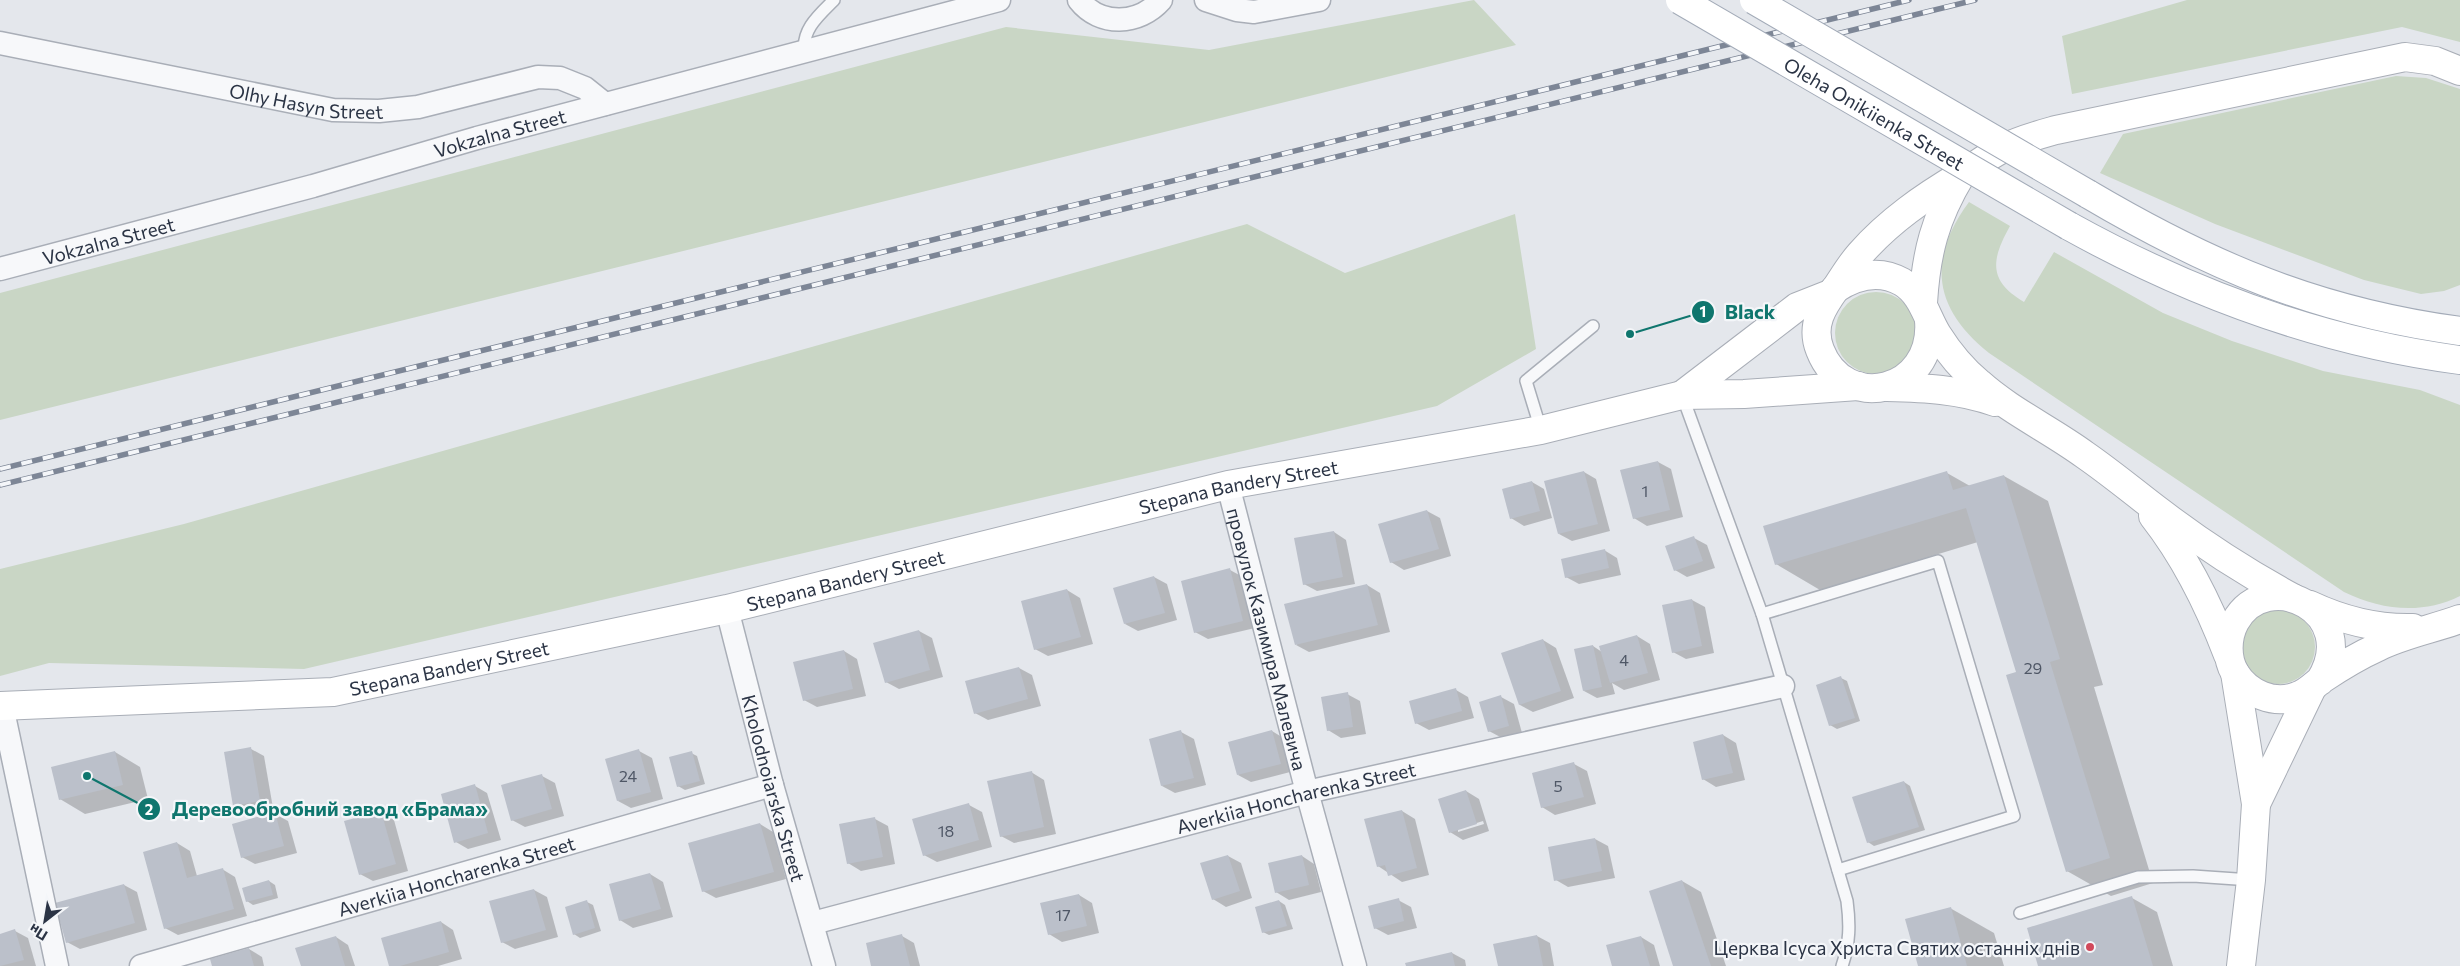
<svg xmlns="http://www.w3.org/2000/svg" width="2460" height="966" font-family="Commissioner,sans-serif">
  <style>
    .green { fill: #c9d6c5 }
    .shadow { fill: #0003; fill-rule: evenodd }
    .building { fill: #bbc0ca }
    .lines { fill: none; stroke-linecap: round; stroke-linejoin: round }
    .lane-casing { stroke: #a9aeb7; stroke-width: 14 }
    .street-casing { stroke: #a9aeb7; stroke-width: 25 }
    .secondary-casing { stroke: #a9aeb7; stroke-width: 30 }
    .primary-casing { stroke: #a3abb8; stroke-width: 30 }
    .lane { stroke: #f7f8fa; stroke-width: 11 }
    .street { stroke: #f7f8fa; stroke-width: 22 }
    .secondary { stroke: #fff; stroke-width: 28 }
    .primary { stroke: #fff; stroke-width: 28 }
    .rail-casing { stroke: #7d8696; stroke-width: 5.5 }
    .rail { stroke: #f4f6f9; stroke-width: 4; stroke-dasharray: 11; stroke-linecap: butt }
    .primary-bridge-casing { stroke: #a3abb8; stroke-width: 30; stroke-linecap: butt }
    .primary-bridge { stroke: #fff; stroke-width: 28 }
    .poi-dot { fill: #d1495b; stroke: #f4f6f9; stroke-width: 2 }
    .labels { text-anchor: middle; dominant-baseline: central; stroke-width: 4.5; stroke-linejoin: round; paint-order: stroke }
    .number-label { font-size: 16px; fill: #4f5766 }
    .street-label { font-size: 19px; fill: #2b3445; stroke: #f4f6f9 }
    .poi-label { font-size: 19px; fill: #2b3445; stroke: #f4f6f9; text-anchor: end }
    .leader { fill: none; stroke: #0f766e; stroke-width: 2 }
    .callout-dot { fill: #0f766e; stroke: #f4f6f9; stroke-width: 2 }
    .mark-label { font-size: 15px; text-anchor: middle; font-weight: bold; fill: #fff }
    .callout-label { font-size: 20px; text-anchor: middle; font-weight: bold; fill: #0f766e; stroke: #f4f6f9; stroke-width: 4.5; stroke-linejoin: round; paint-order: stroke }
  </style>
  <rect width="100%" height="100%" fill="#e4e7ec"/>
  <!-- green -->
  <g class="green">
    <path d="M1474,0l42,45 -1516,375v-127l1006,-266 203,23z"/>
    <path d="M2187,0h273v42l-58,-15 -330,67 -10,-58z"/>
    <path d="M2396,76l30,2 34,11v196l-16,6 -23,3 -57,-14 -149,-56 -115,-51 23,-39z"/>
    <path d="M1969,202l41,24c-19,34 -22,55 14,76l30,-50 109,61 69,28 91,30 97,19 40,15v191c-38,19 -79,14 -116,-4l-355,-239c-55,-44 -63,-93 -20,-151z"/>
    <path d="M1515,214l21,135 -99,57 -1133,263 -255,-6 -49,13v-107l184,-45 1063,-300 98,49z"/>
    <circle cx="1876" cy="333" r="41"/>
    <circle cx="2278" cy="647" r="37"/>
  </g>
  <!-- shadow -->
  <g class="shadow">
    <path d="M1658,462l13,7 12,48 -36,9 -13,-8z"/>
    <path d="M1584,472l12,7 14,52 -38,10 -13,-7z"/>
    <path d="M1947,473l23,13 34,-10 44,25 55,184 -9,2 59,196 -42,13 -44,-25 -50,-198 -39,-131 -158,48 -44,-26z"/>
    <path d="M1532,482l12,7 8,29 -28,8 -13,-8z"/>
    <path d="M1427,511l13,7 11,38 -47,14 -13,-8z"/>
    <path d="M1334,532l12,8 9,44 -38,7 -13,-7z"/>
    <path d="M1694,538l13,7 8,23 -28,9 -12,-7z"/>
    <path d="M1604,550l13,8 4,17 -42,9 -13,-7z"/>
    <path d="M1230,570l13,7 12,51 -47,11 -13,-7z"/>
    <path d="M1154,577l13,7 10,36 -39,11 -13,-7z"/>
    <path d="M1367,585l13,8 10,39 -81,20 -13,-7z"/>
    <path d="M1067,590l13,8 13,46 -45,12 -13,-7z"/>
    <path d="M1692,600l13,7 9,46 -28,6 -13,-7z"/>
    <path d="M919,631l13,7 11,39 -44,12 -13,-7z"/>
    <path d="M1637,636l13,8 10,36 -36,10 -12,-7 3,11 -18,4 -13,-7 9,-45 9,6z"/>
    <path d="M1543,640l13,8 18,50 -41,14 -13,-7 -17,-51z"/>
    <path d="M844,651l13,8 9,37 -49,11 -13,-7z"/>
    <path d="M1019,668l13,7 9,31 -53,14 -13,-7z"/>
    <path d="M1841,678l6,3 13,40 -23,8 -7,-4z"/>
    <path d="M1456,690l12,7 6,21 -45,12 -13,-7z"/>
    <path d="M1347,694l13,7 6,33 -25,4 -13,-8z"/>
    <path d="M1501,697l13,7 8,29 -20,5 -13,-7z"/>
    <path d="M1272,731l13,8 9,32 -43,11 -13,-7z"/>
    <path d="M1181,732l13,7 12,46 -31,8 -13,-7z"/>
    <path d="M1723,735l13,8 9,37 -29,7 -13,-8z"/>
    <path d="M251,749l13,7 9,52 -26,4 -13,-7z"/>
    <path d="M639,751l13,7 11,41 -32,9 -13,-7z"/>
    <path d="M115,752l25,15 8,32 -63,15 -25,-15z"/>
    <path d="M691,753l6,3 8,28 -20,6 -7,-4z"/>
    <path d="M1574,764l13,7 9,33 -41,11 -13,-8z"/>
    <path d="M1031,772l13,8 12,54 -42,9 -13,-7z"/>
    <path d="M542,776l13,7 9,33 -39,11 -13,-7z"/>
    <path d="M1904,782l6,4 15,44 -51,16 -6,-4z"/>
    <path d="M475,786l12,7 14,47 -33,9 -12,-7z"/>
    <path d="M1466,791l13,8 10,32 -26,9 -13,-8zM1483,821l1,3 -26,8v-3z"/>
    <path d="M969,805l13,7 10,35 -55,15 -13,-7z"/>
    <path d="M1402,811l13,8 14,56 -27,7 -24,-16z"/>
    <path d="M381,812l13,8 14,51 -35,10 -13,-7z"/>
    <path d="M275,814l13,7 9,32 -42,11 -13,-7z"/>
    <path d="M875,819l13,7 7,38 -34,7 -13,-8z"/>
    <path d="M760,824l13,8 13,47 -70,19 -13,-7z"/>
    <path d="M1595,839l13,7 7,32 -47,9 -12,-7z"/>
    <path d="M177,843l13,8 7,25 25,-7 13,8 12,39 -69,19 -13,-7z"/>
    <path d="M1228,856l13,7 11,35 -26,9 -13,-8z"/>
    <path d="M1302,856l12,8 7,28 -32,8 -13,-8z"/>
    <path d="M650,874l13,8 10,35 -40,11 -13,-8z"/>
    <path d="M269,881l6,4 3,13 -25,7 -6,-4z"/>
    <path d="M1682,881l19,11 25,74h-51z"/>
    <path d="M124,885l13,7 10,38 -67,19 -13,-7z"/>
    <path d="M534,890l13,7 11,40 -43,12 -13,-7z"/>
    <path d="M1079,895l13,8 7,30 -37,9 -13,-8z"/>
    <path d="M2132,898l25,14 16,54h-133z"/>
    <path d="M1398,900l13,7 6,21 -29,7 -13,-7z"/>
    <path d="M1279,901l6,4 8,24 -24,6 -6,-3z"/>
    <path d="M587,902l6,3 8,26 -21,7 -6,-4z"/>
    <path d="M1950,908l44,25 10,33h-85z"/>
    <path d="M441,922l12,8 9,29 -24,7h-48z"/>
    <path d="M15,931l13,7 8,28h-36v-31z"/>
    <path d="M902,936l12,7 6,23h-48z"/>
    <path d="M1537,936l13,7 4,23h-55z"/>
    <path d="M336,937l12,8 7,21h-53z"/>
    <path d="M1641,937l13,8 6,21h-47z"/>
    <path d="M249,949l13,8 2,9h-51z"/>
    <path d="M1452,953l13,7 1,6h-59z"/>
  </g>
  <!-- building -->
  <g class="building">
    <path d="M1658,461l12,49 -37,9 -13,-49z"/>
    <path d="M1584,471l14,53 -40,10 -14,-53z"/>
    <path d="M1947,471l6,19 51,-15 56,184 -10,3 60,196 -44,14 -60,-197 10,-3 -50,-164 -191,57 -12,-39z"/>
    <path d="M1532,481l8,30 -30,8 -8,-30z"/>
    <path d="M1427,510l12,39 -49,14 -12,-39z"/>
    <path d="M1334,531l9,46 -40,8 -9,-47z"/>
    <path d="M1694,536l9,25 -29,10 -9,-25z"/>
    <path d="M1605,549l4,19 -44,10 -4,-19z"/>
    <path d="M1230,568l13,53 -49,12 -13,-52z"/>
    <path d="M1154,576l11,37 -41,11 -11,-36z"/>
    <path d="M1367,584l11,41 -83,20 -11,-41z"/>
    <path d="M1067,589l14,48 -47,13 -13,-49z"/>
    <path d="M1692,599l10,47 -30,7 -10,-48z"/>
    <path d="M919,630l11,40 -45,13 -12,-40z"/>
    <path d="M1637,635l11,38 -38,10 -11,-37z"/>
    <path d="M1543,639l18,52 -42,14 -18,-52z"/>
    <path d="M1593,645l9,42 -19,4 -9,-42z"/>
    <path d="M844,650l9,39 -50,12 -10,-39z"/>
    <path d="M1019,667l9,32 -54,15 -9,-33z"/>
    <path d="M1841,676l14,42 -26,8 -13,-41z"/>
    <path d="M1456,688l6,23 -47,13 -6,-23z"/>
    <path d="M1348,692l5,35 -26,4 -6,-34z"/>
    <path d="M1501,695l8,31 -21,6 -9,-30z"/>
    <path d="M1181,730l13,48 -33,8 -12,-47z"/>
    <path d="M1272,730l9,34 -44,11 -9,-33z"/>
    <path d="M1723,734l10,39 -31,7 -9,-38z"/>
    <path d="M251,747l9,54 -27,5 -9,-54z"/>
    <path d="M639,749l12,43 -34,9 -12,-42z"/>
    <path d="M115,751l8,34 -64,15 -8,-33z"/>
    <path d="M692,751l8,30 -23,6 -8,-30z"/>
    <path d="M1574,762l10,35 -43,11 -9,-35z"/>
    <path d="M1032,771l12,56 -44,10 -13,-56z"/>
    <path d="M542,774l10,35 -41,12 -10,-36z"/>
    <path d="M1904,781l15,46 -52,16 -15,-46z"/>
    <path d="M475,784l13,49 -34,10 -13,-49z"/>
    <path d="M1466,790l11,34 -28,9 -11,-34z"/>
    <path d="M969,803l10,37 -56,16 -11,-37z"/>
    <path d="M1402,810l15,58 -29,8 -3,-11 -8,2 -13,-48z"/>
    <path d="M381,811l15,53 -37,11 -15,-54z"/>
    <path d="M275,812l9,34 -43,12 -9,-34z"/>
    <path d="M875,817l8,40 -36,7 -8,-40z"/>
    <path d="M760,823l14,49 -72,20 -14,-49z"/>
    <path d="M1595,838l7,33 -48,10 -6,-34z"/>
    <path d="M177,842l10,36 36,-10 11,41 -70,20 -21,-77z"/>
    <path d="M1228,855l12,36 -28,9 -12,-37z"/>
    <path d="M1302,855l7,30 -34,8 -7,-30z"/>
    <path d="M650,873l11,36 -42,12 -10,-37z"/>
    <path d="M269,880l4,15 -27,7 -4,-14z"/>
    <path d="M1682,880l29,86h-38l-24,-75z"/>
    <path d="M124,884l11,39 -69,20 -11,-40z"/>
    <path d="M534,889l12,41 -45,13 -12,-42z"/>
    <path d="M1079,894l8,32 -39,9 -8,-32z"/>
    <path d="M2132,896l21,70h-115l-11,-38z"/>
    <path d="M1399,898l5,23 -30,8 -6,-23z"/>
    <path d="M587,900l8,28 -22,7 -8,-28z"/>
    <path d="M1279,900l8,26 -25,7 -7,-26z"/>
    <path d="M1951,907l16,59h-49l-13,-47z"/>
    <path d="M441,921l8,31 -49,14h-11l-8,-28z"/>
    <path d="M15,929l9,31 -24,6v-32z"/>
    <path d="M902,934l8,32h-39l-5,-23z"/>
    <path d="M1537,935l6,31h-45l-5,-22z"/>
    <path d="M336,936l9,30h-44l-6,-18z"/>
    <path d="M1641,936l9,30h-38l-6,-21z"/>
    <path d="M249,948l5,18h-42l-2,-7z"/>
    <path d="M1452,952l3,14h-49l-1,-3z"/>
  </g>
  <g class="lines">
    <!-- lane casing -->
    <g class="lane-casing">
      <g id="lane">
        <path d="M805,52c-4,-22 14,-37 29,-52"/>
        <path d="M1682,395l80,219 85,287c3,23 3,42 -5,65"/>
        <path d="M1541,430l-15,-49 67,-55"/>
        <path d="M1762,614l176,-53 76,255 -176,54"/>
        <path d="M2020,913l118,-36 55,-1 58,4"/>
      </g>
    </g>
    <!-- street casing -->
    <g class="street-casing">
      <g id="street">
        <path d="M1079,0c21,27 60,25 82,0"/>
        <path d="M1206,0l31,10 17,2 65,-12"/>
        <path id="s1" d="M0,43l333,67 46,1 39,-4 120,-30 22,1 25,10 20,16"/>
        <path id="s2" d="M0,269l313,-83 164,-48 522,-138"/>
        <path id="s3" d="M1228,485l79,307 48,174"/>
        <path id="s4" d="M727,609l45,176 52,181"/>
        <path d="M2,706l55,260"/>
        <path id="s5" d="M813,923l494,-131 476,-106"/>
        <path id="s6" d="M141,966l631,-181"/>
      </g>
    </g>
    <!-- secondary casing -->
    <g class="secondary-casing">
      <g id="secondary">
        <path d="M1835,289c21,-14 44,-20 67,-7 20,12 24,34 35,52 12,19 25,35 42,49 31,28 72,47 106,72 26,18 50,38 75,57 42,32 87,61 133,86"/>
        <path d="M1923,303c3,-50 12,-85 38,-128"/>
        <path d="M1929,320c6,73 -84,94 -109,30 -10,-25 3,-44 16,-62 8,-12 15,-24 24,-34 29,-33 64,-57 101,-79 14,-9 27,-19 41,-26 17,-9 36,-14 54,-19l349,-73 30,4 25,10"/>
        <path d="M1887,387c37,1 72,2 108,15"/>
        <path d="M1682,395l115,-88 33,-13"/>
        <path d="M2153,516c33,42 56,89 75,139"/>
        <path d="M2310,605c34,16 66,24 103,23"/>
        <path d="M2235,673l21,131 -5,76 -10,86"/>
        <path d="M2320,681c43,-69 -53,-117 -85,-59 -8,15 -9,36 0,51 13,21 39,32 62,23 10,-3 17,-11 25,-17 18,-12 36,-23 56,-32 26,-13 55,-18 82,-28"/>
        <path id="s7" d="M0,706l333,-14 394,-83 501,-124 313,-55 141,-35 62,-1 114,-8"/>
        <path d="M2256,804l55,-114"/>
      </g>
    </g>
    <!-- primary casing -->
    <g class="primary-casing">
      <g id="primary">
        <path d="M2088,194c122,72 230,118 372,137"/>
        <path d="M2069,226c121,67 254,116 391,134"/>
      </g>
    </g>
    <!-- lane -->
    <use href="#lane" class="lane"/>
    <!-- street -->
    <use href="#street" class="street"/>
    <!-- secondary -->
    <use href="#secondary" class="secondary"/>
    <!-- primary -->
    <use href="#primary" class="primary"/>
    <!-- rail casing -->
    <g class="rail-casing">
      <g id="rail">
        <path d="M0,469l1909,-469"/>
        <path d="M0,485l1975,-485"/>
      </g>
    </g>
    <!-- rail -->
    <use href="#rail" class="rail"/>
    <!-- primary-bridge casing -->
    <g class="primary-bridge-casing">
      <g id="primary-bridge">
        <path id="s8" d="M1680,0l389,226"/>
        <path d="M1754,0l334,194"/>
      </g>
    </g>
    <!-- primary-bridge -->
    <use href="#primary-bridge" class="primary-bridge"/>
  </g>
  <!-- markers -->
  <circle class="poi-dot" cx="2090" cy="947" r="5"/>
  <g class="labels">
    <!-- number labels -->
    <g class="number-label">
      <text x="1645" y="490">1</text>
      <text x="1624" y="659">4</text>
      <text x="2033" y="667">29</text>
      <text x="628" y="775">24</text>
      <text x="1558" y="785">5</text>
      <text x="946" y="830">18</text>
      <text x="1063" y="914">17</text>
    </g>
    <!-- street labels -->
    <g class="street-label">
      <text stroke="none"><textPath href="#s1" startOffset="312">Olhy Hasyn Street</textPath></text>
      <text stroke="none"><textPath href="#s8" startOffset="225">Oleha Onikiienka Street</textPath></text>
      <text stroke="none"><textPath href="#s2" startOffset="518">Vokzalna Street</textPath></text>
      <text stroke="none"><textPath href="#s2" startOffset="112">Vokzalna Street</textPath></text>
      <text stroke="none"><textPath href="#s7" startOffset="1262">Stepana Bandery Street</textPath></text>
      <text stroke="none"><textPath href="#s7" startOffset="858">Stepana Bandery Street</textPath></text>
      <text stroke="none"><textPath href="#s3" startOffset="159">провулок Казимира Малевича</textPath></text>
      <text stroke="none"><textPath href="#s7" startOffset="452">Stepana Bandery Street</textPath></text>
      <text stroke="none"><textPath href="#s4" startOffset="185">Kholodnoiarska Street</textPath></text>
      <text stroke="none"><textPath href="#s5" startOffset="499">Averkiia Honcharenka Street</textPath></text>
      <text stroke="none"><textPath href="#s6" startOffset="328">Averkiia Honcharenka Street</textPath></text>
    </g>
    <!-- poi labels -->
    <g class="poi-label">
      <text x="2080" y="947">Церква Ісуса Христа Святих останніх днів</text>
    </g>
  </g>
  <!-- callouts -->
  <path class="leader" d="M1630 334L1703 312M87 776L149 809"/>
  <g class="callout-dot">
    <circle cx="1630" cy="334" r="5"/>
    <circle cx="87" cy="776" r="5"/>
    <circle cx="1703" cy="312" r="12"/>
    <circle cx="149" cy="809" r="12"/>
  </g>
  <g class="mark-label">
    <text x="1703" y="317">1</text>
    <text x="149" y="815">2</text>
  </g>
  <g class="callout-label">
    <text x="1750" y="319">Black</text>
    <text x="330" y="816">Деревообробний завод «Брама»</text>
  </g>
  <!-- north arrow -->
  <g transform="translate(45 921) rotate(211)" stroke="#f4f6f9" stroke-width="4" paint-order="stroke">
  <path d="M0-4L9 19L0 12L-9 19Z" fill="#2b3445"/>
  <text y="-8" font-size="14" font-weight="bold" text-anchor="middle" fill="#2b3445">Пн</text>
  </g>
</svg>
